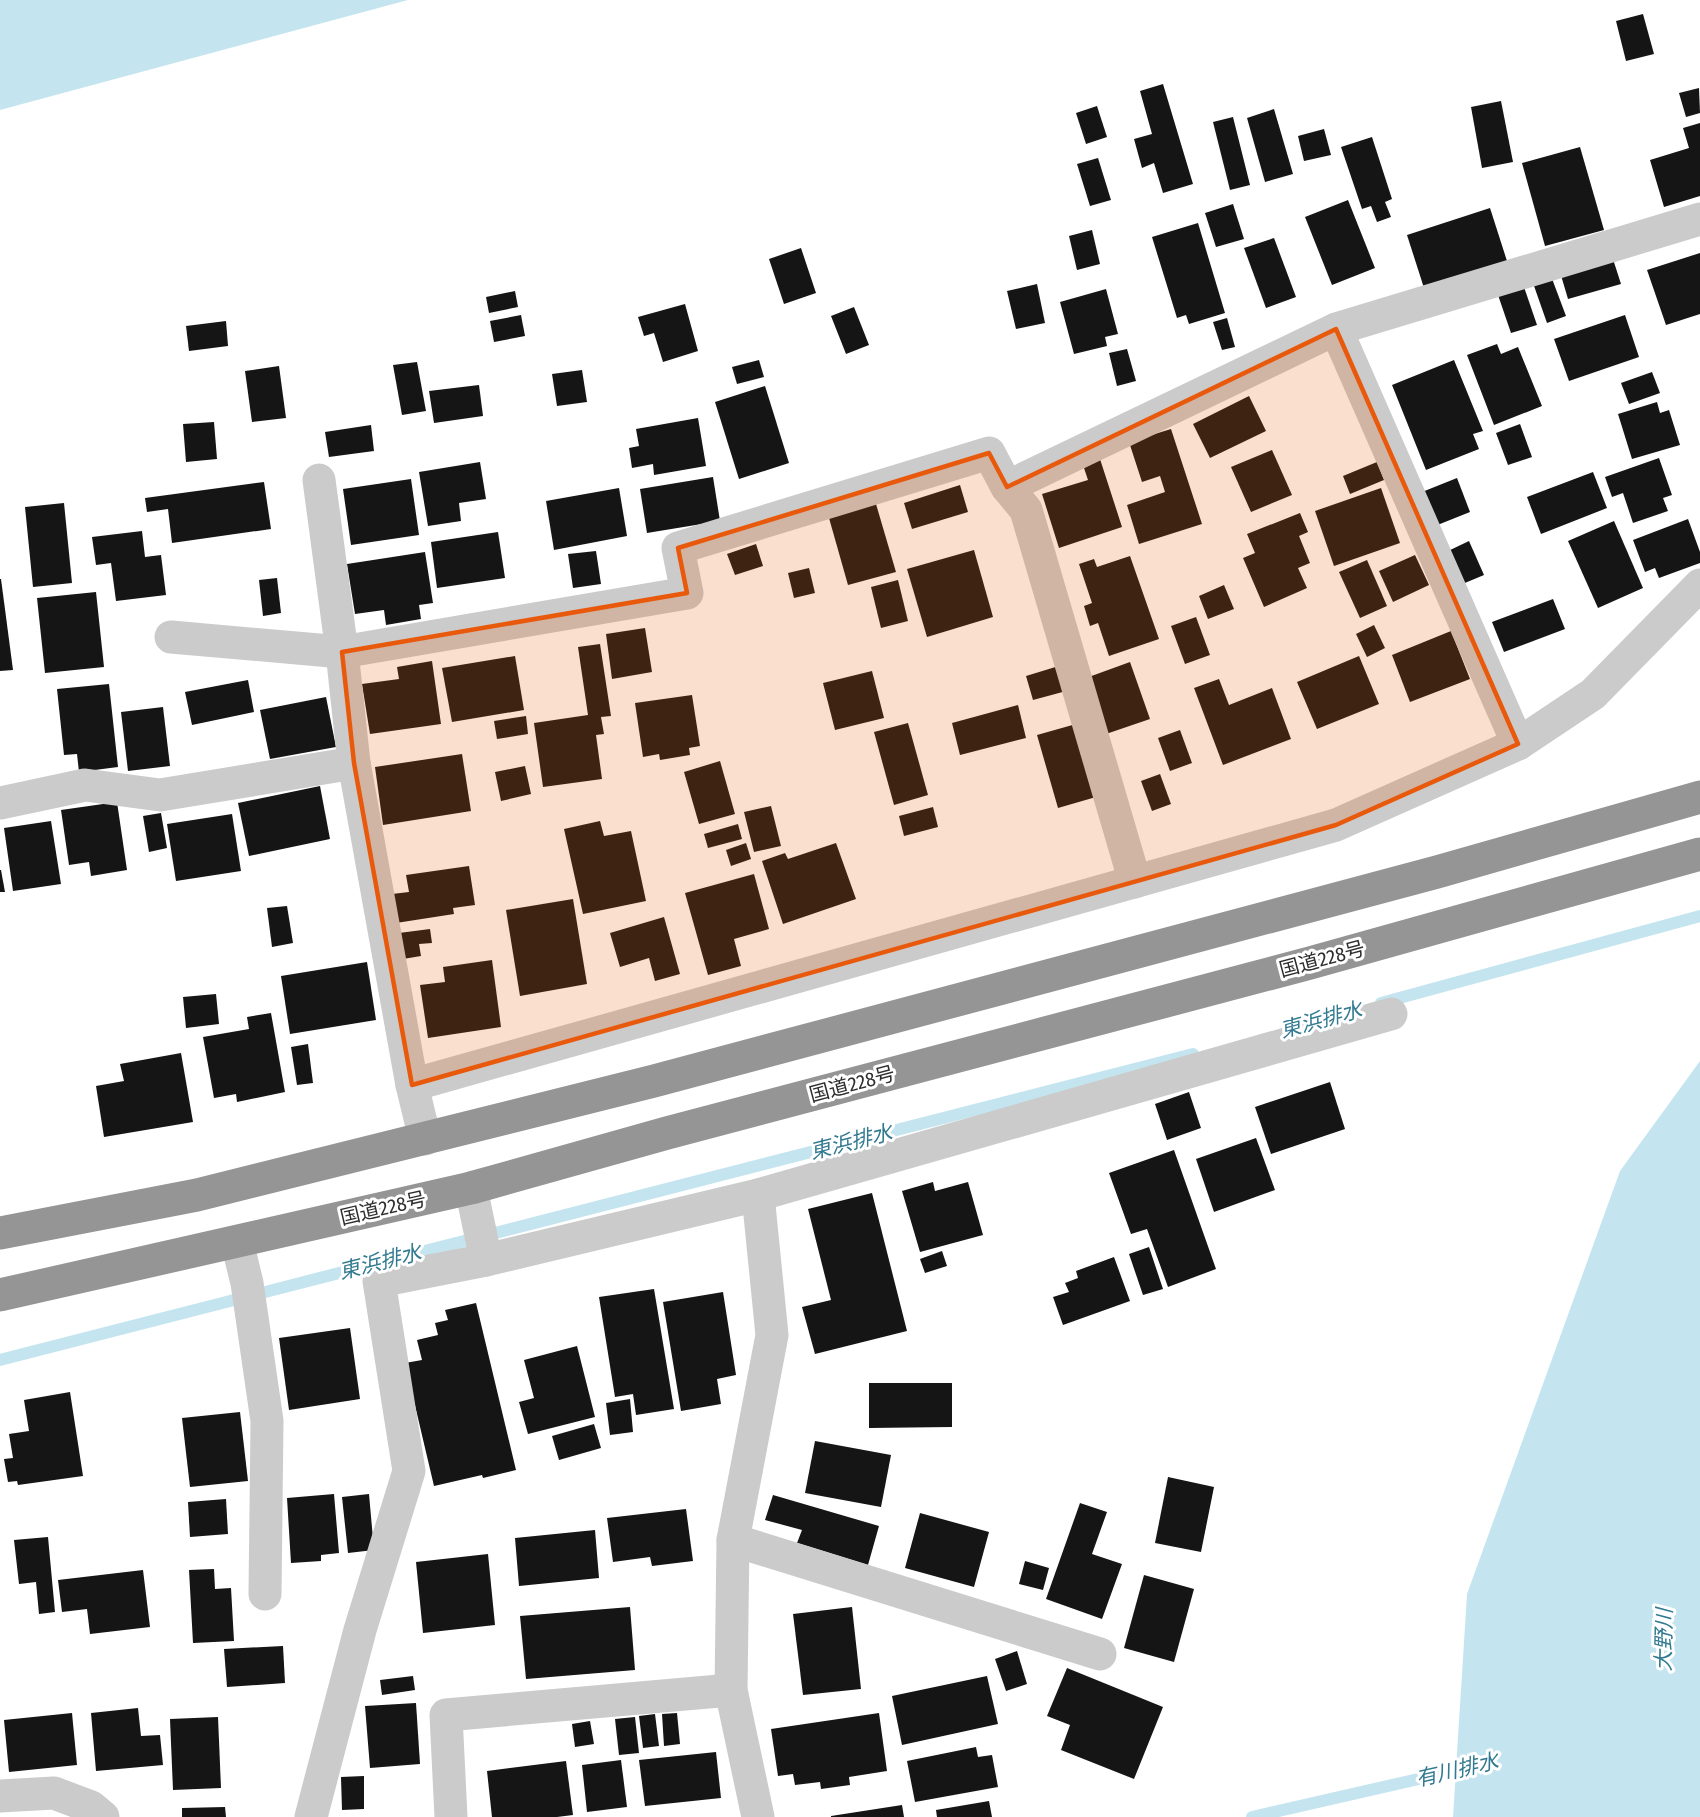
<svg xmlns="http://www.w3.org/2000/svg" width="1700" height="1817" font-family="'Fira Sans Condensed','Noto Sans JP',sans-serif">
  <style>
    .water { fill: #c4e5ef }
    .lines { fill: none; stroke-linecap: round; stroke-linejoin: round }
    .stream { stroke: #c4e5ef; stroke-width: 12 }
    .building { fill: #151515 }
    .minor { stroke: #cbcbcb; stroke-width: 33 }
    .highway { stroke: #959595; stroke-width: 33 }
    .marked { fill: #e8590c; fill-opacity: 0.2; stroke: #e8590c; stroke-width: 4.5; stroke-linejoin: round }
    .labels { text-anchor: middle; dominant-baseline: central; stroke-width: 6; stroke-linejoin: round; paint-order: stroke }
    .street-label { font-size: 20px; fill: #2e2e2e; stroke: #fff }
    .water-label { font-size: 21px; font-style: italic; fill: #327a91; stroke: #fff }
  </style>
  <rect width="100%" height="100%" fill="#fff"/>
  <!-- water -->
  <g class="water">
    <path d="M0,0h408l-408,110z"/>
    <path d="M1700,1061v756h-247l14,-223 153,-423z"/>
  </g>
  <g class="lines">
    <!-- stream -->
    <g class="stream">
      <path d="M1381,1003l319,-87"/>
      <path d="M0,1360l1193,-306"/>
      <path d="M1252,1817l219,-50"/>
    </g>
  </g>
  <!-- building -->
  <g class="building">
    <path d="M1643,14l11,40 -28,7 -10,-40z"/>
    <path d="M1163,84l30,100 -30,9 -9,-30 -12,5 -8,-29 18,-5 -12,-43z"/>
    <path d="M1699,88l1,25 -14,4 -7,-24z"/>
    <path d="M1501,101l12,61 -31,6 -11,-61z"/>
    <path d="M1097,106l10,31 -21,7 -10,-31z"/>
    <path d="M1274,109l19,65 -28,8 -18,-64z"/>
    <path d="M1233,117l17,68 -20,5 -17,-68z"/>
    <path d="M1700,123v73l-36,11 -14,-47 39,-12 -6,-20z"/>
    <path d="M1324,129l7,26 -27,6 -6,-25z"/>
    <path d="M1372,137l20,62 -7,3 6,15 -14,5 -6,-16 -9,3 -21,-62z"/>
    <path d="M1580,147l24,83 -59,16 -23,-83z"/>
    <path d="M1098,158l13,42 -21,6 -13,-42z"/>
    <path d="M1348,200l27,68 -43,17 -27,-68z"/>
    <path d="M1233,204l11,35 -28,8 -11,-34z"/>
    <path d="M1490,208l17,53 -83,27 -17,-53z"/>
    <path d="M1198,223l27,90 -36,11 -3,-9 -9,3 -25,-81z"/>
    <path d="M1092,230l8,34 -23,6 -8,-34z"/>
    <path d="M1274,238l22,59 -30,11 -22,-60z"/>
    <path d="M801,248l15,45 -32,11 -15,-45z"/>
    <path d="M1700,253v61l-34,11 -19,-55z"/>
    <path d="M1612,256l9,28 -53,15 -8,-27z"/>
    <path d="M1551,276l15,40 -19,7 -14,-40z"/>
    <path d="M1037,284l8,39 -29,6 -9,-38z"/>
    <path d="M1524,287l13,38 -26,8 -13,-38z"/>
    <path d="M1106,289l12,45 -13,3 2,9 -33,8 -14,-52z"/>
    <path d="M515,291l3,16 -29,6 -3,-16z"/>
    <path d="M685,304l13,47 -35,11 -9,-29 -10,3 -6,-19z"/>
    <path d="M854,307l15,38 -23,9 -15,-38z"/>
    <path d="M521,315l4,21 -31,6 -4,-21z"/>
    <path d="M1625,315l14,42 -70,24 -15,-42z"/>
    <path d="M1227,318l8,29 -13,3 -9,-28z"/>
    <path d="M226,321l2,25 -39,5 -3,-25z"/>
    <path d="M1497,344l4,10 17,-7 24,59 -48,19 -27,-70z"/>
    <path d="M1127,349l9,32 -19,5 -8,-33z"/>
    <path d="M759,360l5,17 -27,7 -5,-17z"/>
    <path d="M1454,360l29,71 -10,3 6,15 -53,21 -34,-85z"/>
    <path d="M417,362l9,49 -24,4 -9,-50z"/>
    <path d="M279,366l7,52 -34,4 -7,-51z"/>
    <path d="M582,370l5,32 -30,4 -5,-32z"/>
    <path d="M1652,372l8,21 -31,11 -8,-21z"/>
    <path d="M479,385l4,31 -49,7 -5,-32z"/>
    <path d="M765,386l24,77 -50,16 -24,-77z"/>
    <path d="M1249,396l17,35 -56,27 -17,-34z"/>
    <path d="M1657,402l3,11 9,-3 11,35 -48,14 -14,-45z"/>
    <path d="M698,418l8,48 -52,9 -1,-11 -21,4 -3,-20 10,-2 -3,-17z"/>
    <path d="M214,422l3,37 -31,3 -3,-38z"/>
    <path d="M1520,424l12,33 -24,8 -12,-32z"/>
    <path d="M371,425l3,26 -45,6 -4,-25z"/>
    <path d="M1171,429l31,95 -63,20 -12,-39 38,-13 -5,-16 -18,6 -13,-40z"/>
    <path d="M1272,450l20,45 -41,17 -20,-45z"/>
    <path d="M1659,458l13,37 -9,3 5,13 -35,12 -10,-30 -11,4 -7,-20z"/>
    <path d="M1100,459l22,68 -63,21 -17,-54 46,-14 -5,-15z"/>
    <path d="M480,462l6,37 -27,4 2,18 -33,5 -9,-54z"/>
    <path d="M1377,462l7,18 -34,14 -7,-18z"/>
    <path d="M1593,472l14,36 -66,26 -14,-37z"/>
    <path d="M713,477l7,44 -73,12 -7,-44z"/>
    <path d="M1457,478l13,34 -35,14 -13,-34z"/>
    <path d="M411,479l8,56 -68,10 -8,-56z"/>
    <path d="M264,482l7,47 -99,14 -4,-34 -21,3 -2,-14z"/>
    <path d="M960,485l8,27 -56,17 -8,-26z"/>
    <path d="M619,488l8,48 -73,14 -8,-49z"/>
    <path d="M1381,488l19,55 -66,23 -19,-55z"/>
    <path d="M64,503l8,80 -39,4 -8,-80z"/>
    <path d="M876,504l20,68 -48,13 -19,-67z"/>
    <path d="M1300,513l8,19 -9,4 11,27 -12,5 9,20 -43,19 -21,-49 12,-5 -8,-19z"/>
    <path d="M1688,519l12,33v11l-41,15 -4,-10 -10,4 -12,-32z"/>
    <path d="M1614,521l29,67 -45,20 -30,-67z"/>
    <path d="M142,531l3,26 16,-2 5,40 -50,6 -5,-38 -15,2 -4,-28z"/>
    <path d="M498,532l7,46 -68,10 -6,-46z"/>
    <path d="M1469,541l15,34 -24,10 -14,-33z"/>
    <path d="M756,544l7,22 -28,9 -8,-21z"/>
    <path d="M974,550l19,67 -66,20 -20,-68z"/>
    <path d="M596,551l5,33 -28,4 -5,-34z"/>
    <path d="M425,552l8,51 -14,2 2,14 -35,6 -2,-15 -29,4 -8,-50z"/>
    <path d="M1415,555l14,30 -36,17 -14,-31z"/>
    <path d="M1130,556l29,83 -50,17 -11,-33 -8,3 -6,-20 8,-3 -13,-39 15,-5 3,8z"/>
    <path d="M1367,560l20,46 -27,12 -21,-46z"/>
    <path d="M809,568l6,25 -21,5 -6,-25z"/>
    <path d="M277,578l4,35 -18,3 -4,-36z"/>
    <path d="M0,579h1l12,91 -13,1z"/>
    <path d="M898,580l10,41 -27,7 -10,-41z"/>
    <path d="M1224,585l10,24 -26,10 -9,-23z"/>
    <path d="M96,592l8,75 -59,6 -8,-75z"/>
    <path d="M1553,599l12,30 -61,23 -12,-30z"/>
    <path d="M1196,617l14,38 -25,9 -14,-38z"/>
    <path d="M1374,625l11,23 -18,9 -11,-23z"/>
    <path d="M645,628l7,44 -40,7 -6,-45z"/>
    <path d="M1451,631l19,48 -60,23 -18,-47z"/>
    <path d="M600,644l11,72 -10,1 3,17 -8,1 6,44 -59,8 -9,-64 54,-8 -10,-68z"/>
    <path d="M515,656l9,54 -72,12 -10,-54z"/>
    <path d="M1359,656l20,48 -62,25 -20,-47z"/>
    <path d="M432,661l9,63 -71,10 -8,-50 37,-5 -2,-12z"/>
    <path d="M1130,662l20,57 -44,15 -20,-56z"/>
    <path d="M1062,665l8,25 -37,10 -7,-24z"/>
    <path d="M872,671l12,47 -49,12 -12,-47z"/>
    <path d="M1219,679l10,26 43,-17 19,51 -68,26 -29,-77z"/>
    <path d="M248,680l6,32 -62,13 -7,-33z"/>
    <path d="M109,684l9,83 -39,5 -2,-18 -13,1 -7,-66z"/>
    <path d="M692,695l8,51 -11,2 1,7 -30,5 -1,-6 -16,3 -8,-54z"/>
    <path d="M326,697l10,50 -66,12 -10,-49z"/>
    <path d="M1018,705l8,33 -66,17 -8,-32z"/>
    <path d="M163,707l7,59 -42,5 -7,-59z"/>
    <path d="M526,716l2,18 -31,5 -3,-18z"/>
    <path d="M908,723l20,72 -34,10 -20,-73z"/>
    <path d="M1076,724l20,73 -38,11 -21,-73z"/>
    <path d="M1180,730l12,33 -22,8 -12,-33z"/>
    <path d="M462,754l9,57 -88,14 -8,-58z"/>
    <path d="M720,761l15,53 -36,10 -15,-52z"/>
    <path d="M525,766l6,28 -30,7 -6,-29z"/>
    <path d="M1160,774l11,30 -19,7 -11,-30z"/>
    <path d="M320,786l10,53 -81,17 -11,-53z"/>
    <path d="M117,802l10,68 -36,6 -2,-14 -20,3 -8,-55z"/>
    <path d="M771,806l10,40 -27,6 -10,-40z"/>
    <path d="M933,807l5,20 -34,9 -5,-20z"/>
    <path d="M161,813l6,35 -18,4 -6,-36z"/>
    <path d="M232,814l9,57 -65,10 -9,-57z"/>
    <path d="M51,821l10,63 -48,7 -9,-63z"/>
    <path d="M600,821l4,15 27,-5 15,70 -63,13 -19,-85z"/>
    <path d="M738,824l4,15 -34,9 -4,-14z"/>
    <path d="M746,843l5,16 -20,7 -5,-16z"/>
    <path d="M836,843l20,56 -73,25 -21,-63 23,-8 3,6z"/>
    <path d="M469,866l6,39 -22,3 1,6 -58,9 -4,-29 17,-2 -3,-17z"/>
    <path d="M0,870h1l4,22h-5z"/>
    <path d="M754,874l15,55 -35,10 7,27 -33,9 -23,-82z"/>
    <path d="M573,899l14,85 -67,12 -14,-86z"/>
    <path d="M287,906l6,37 -21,4 -5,-39z"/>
    <path d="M664,917l16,57 -25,7 -6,-23 -29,9 -10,-34z"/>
    <path d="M430,929l2,14 -13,1 2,12 -18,3 -4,-26z"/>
    <path d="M492,960l9,67 -73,11 -8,-53 25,-3 -2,-15z"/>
    <path d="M367,962l9,58 -86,14 -9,-58z"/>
    <path d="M216,994l3,30 -33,4 -3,-31z"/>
    <path d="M271,1013l14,79 -48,10 -1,-8 -22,4 -11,-61 46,-8 -2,-12z"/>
    <path d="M308,1044l5,39 -16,2 -6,-38z"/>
    <path d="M181,1053l12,69 -89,15 -8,-51 28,-5 -4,-17z"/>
    <path d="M1330,1082l15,47 -74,25 -16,-47z"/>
    <path d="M1189,1092l12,36 -34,12 -12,-36z"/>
    <path d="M1256,1138l19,52 -61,22 -18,-53z"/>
    <path d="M1174,1150l42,119 -48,18 -21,-58 -16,5 -22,-61z"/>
    <path d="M933,1182l2,9 33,-9 15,53 -63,17 -18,-61z"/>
    <path d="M872,1193l35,138 -92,23 -13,-47 29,-7 -23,-91z"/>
    <path d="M1149,1247l14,42 -20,6 -14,-41z"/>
    <path d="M942,1251l5,15 -22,7 -5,-14z"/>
    <path d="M1114,1257l16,44 -67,24 -10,-28 16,-5 -4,-9 13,-5 -2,-7z"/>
    <path d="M654,1289l20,120 -38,6 -3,-21 -18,3 -16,-100z"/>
    <path d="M723,1292l13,83 -19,4 4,25 -40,7 -18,-109z"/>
    <path d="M476,1303l40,167 -33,8 -1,-3 -48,11 -29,-123 17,-3 -5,-20 21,-5 -3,-12 13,-3 -3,-10z"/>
    <path d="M350,1328l10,71 -71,11 -10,-72z"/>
    <path d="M577,1346l18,71 -67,17 -9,-32 15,-4 -10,-38z"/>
    <path d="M869,1383h83v44l-83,1z"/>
    <path d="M70,1392l13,84 -65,9 -1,-4 -9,1 -4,-23 9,-1 -4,-24 20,-3 -5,-31z"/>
    <path d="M630,1399l3,33 -23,3 -4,-32z"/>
    <path d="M240,1412l8,69 -58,6 -8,-69z"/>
    <path d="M594,1424l7,24 -42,12 -7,-24z"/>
    <path d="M815,1441l76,14 -10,52 -76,-14z"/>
    <path d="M1168,1477l46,10 -13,65 -46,-9z"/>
    <path d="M334,1494l5,59 -18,2v6l-30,2 -4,-65z"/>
    <path d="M369,1494l5,56 -26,3 -6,-56z"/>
    <path d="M773,1495l106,31 -11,39 -71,-22 5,-13 -37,-10z"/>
    <path d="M226,1499l2,35 -38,3 -2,-35z"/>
    <path d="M1080,1503l27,9 -15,42 30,10 -20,55 -56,-20z"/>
    <path d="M686,1509l7,52 -41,5 -2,-9 -37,5 -6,-44z"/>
    <path d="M920,1513l69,19 -15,55 -69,-19z"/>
    <path d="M595,1530l4,48 -80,8 -4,-48z"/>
    <path d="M48,1537l7,75 -16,2 -3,-32 -17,2 -5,-44z"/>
    <path d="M488,1554l7,71 -72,8 -7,-71z"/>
    <path d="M1025,1561l24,7 -6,22 -24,-6z"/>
    <path d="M214,1569l1,20 16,-1 3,53 -41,2 -4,-73z"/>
    <path d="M143,1570l7,57 -60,7 -3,-25 -25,3 -4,-32z"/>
    <path d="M1144,1575l50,14 -20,73 -50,-14z"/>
    <path d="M630,1607l5,63 -109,9 -6,-63z"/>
    <path d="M852,1607l9,82 -58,6 -10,-81z"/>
    <path d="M283,1646l2,37 -58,4 -3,-38z"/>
    <path d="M1017,1651l10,33 -21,7 -11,-32z"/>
    <path d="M1067,1668l96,39 -29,72 -73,-29 9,-25 -23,-9z"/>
    <path d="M413,1676l2,14 -33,5 -2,-15z"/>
    <path d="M987,1676l11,48 -96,21 -10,-49z"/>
    <path d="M416,1703l4,61 -50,4 -5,-62z"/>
    <path d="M138,1708l3,28 19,-1 3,30 -67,6 -5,-58z"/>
    <path d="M72,1713l5,52 -68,7 -5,-52z"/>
    <path d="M677,1713l3,31 -16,2 -2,-32z"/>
    <path d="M879,1713l8,58 -38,6 1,8 -29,4 -1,-7 -25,3 -2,-11 -15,2 -7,-47z"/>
    <path d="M655,1714l4,32 -16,2 -4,-32z"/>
    <path d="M218,1717l3,71 -48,2 -3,-71z"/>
    <path d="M635,1717l4,36 -20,2 -4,-36z"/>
    <path d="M590,1721l4,23 -19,3 -3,-23z"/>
    <path d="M976,1747l2,10 14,-2 6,32 -83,15 -8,-41z"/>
    <path d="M716,1752l5,46 -76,8 -6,-46z"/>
    <path d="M621,1760l6,47 -40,5 -5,-47z"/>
    <path d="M566,1761l7,54 -16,2h-65l-5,-46z"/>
    <path d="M364,1776v33l-22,1 -1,-33z"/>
    <path d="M989,1801l3,16h-55l-1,-7z"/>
    <path d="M902,1805l2,12h-73v-1z"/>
    <path d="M225,1807l1,10h-44v-9z"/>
  </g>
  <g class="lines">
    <!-- minor -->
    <g class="minor">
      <path d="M1336,329l182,415"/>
      <path d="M319,480l23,172 12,111 58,322 13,54"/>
      <path d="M1007,487l19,23 109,372"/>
      <path d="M171,637l171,15 345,-59 -9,-45 311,-95 18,34 329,-158 364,-110"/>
      <path d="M0,803l85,-18 75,10 194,-32"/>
      <path d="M412,1085l924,-260 182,-81 75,-50 107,-109"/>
      <path d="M471,1188l15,72 272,-65 633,-181"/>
      <path d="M237,1242l10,41 20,138 -2,173"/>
      <path d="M733,1540l367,114"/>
      <path d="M0,1796l54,-3 37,14 12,10"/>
      <path d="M311,1817l49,-187 49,-159 -30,-190 107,-21"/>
      <path d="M451,1817l-5,-102 285,-25"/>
      <path d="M758,1817l-27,-127 2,-150 39,-205 -14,-140"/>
    </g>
    <!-- highway -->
    <g class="highway">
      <path d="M0,1233l197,-38 457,-114 783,-209 263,-75"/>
      <path d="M0,1295l471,-107 196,-55 643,-170 390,-109"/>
    </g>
  </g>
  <!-- marked area -->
  <path class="marked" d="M1336,329l182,415 -182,81 -924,260 -58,-322 -12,-111 345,-59 -9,-45 311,-95 18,34z"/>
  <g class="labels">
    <!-- street labels -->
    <g class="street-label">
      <text transform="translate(1322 959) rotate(-15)">国道228号</text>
      <text transform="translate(852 1084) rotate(-15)">国道228号</text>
      <text transform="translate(383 1208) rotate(-13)">国道228号</text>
    </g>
    <!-- water labels -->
    <g class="water-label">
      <text transform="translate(1321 1020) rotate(-15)">東浜排水</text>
      <text transform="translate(851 1142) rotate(-14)">東浜排水</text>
      <text transform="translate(380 1262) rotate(-14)">東浜排水</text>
      <text transform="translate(1664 1640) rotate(-89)">大野川</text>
      <text transform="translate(1457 1770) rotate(-13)">有川排水</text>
    </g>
  </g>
</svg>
